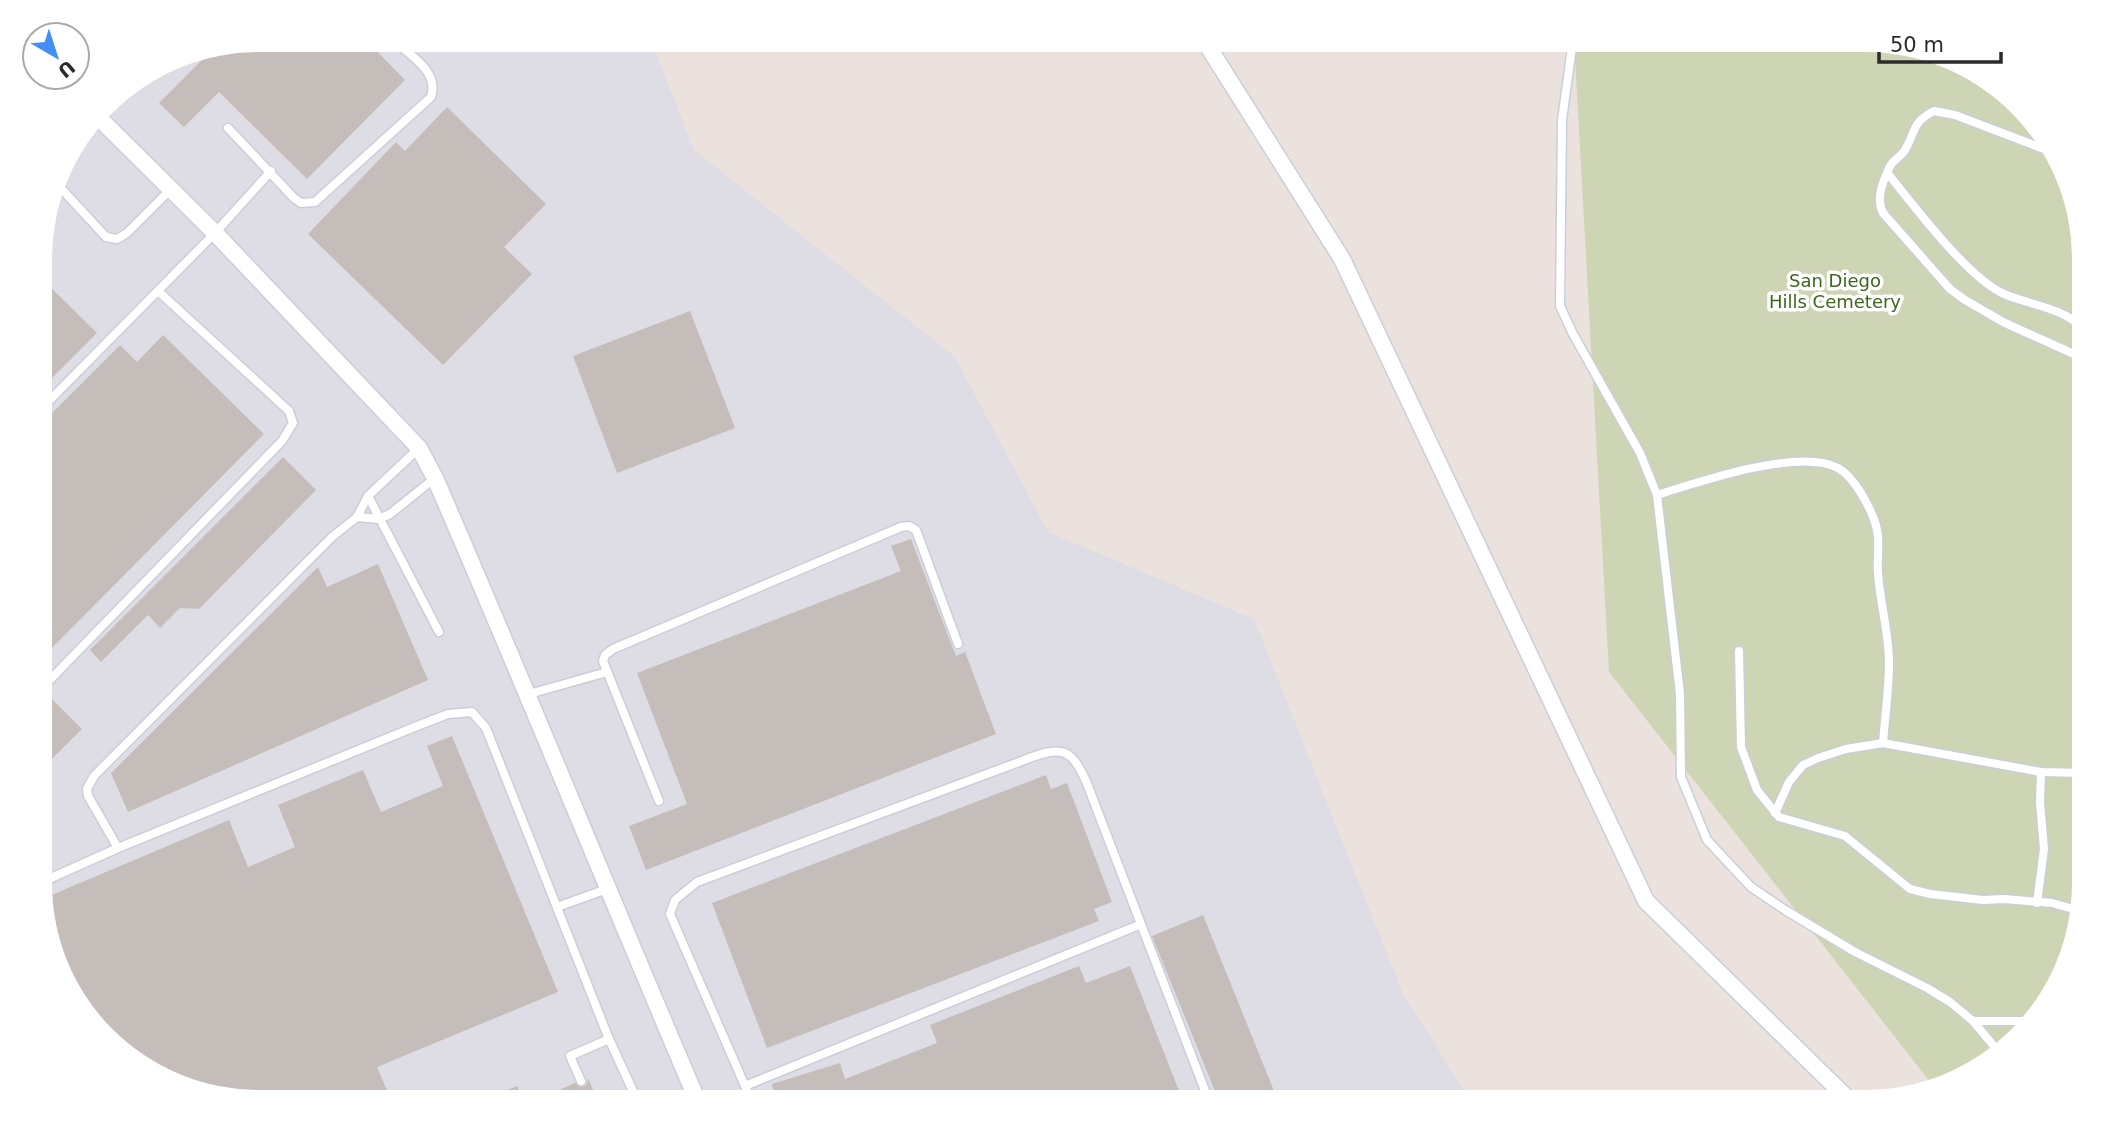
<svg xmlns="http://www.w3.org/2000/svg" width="2124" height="1142" font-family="'DejaVu Sans',sans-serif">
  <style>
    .industrial { fill: #dedde5 }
    .cemetery { fill: #cdd5b5 }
    .building { fill: #c5bdb9 }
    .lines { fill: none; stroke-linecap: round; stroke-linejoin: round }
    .service-casing { stroke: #c8cfd8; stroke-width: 11 }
    .minor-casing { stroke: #c8cfd8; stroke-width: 19 }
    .service { stroke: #fff; stroke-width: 8 }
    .minor { stroke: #fff; stroke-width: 16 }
    .labels { text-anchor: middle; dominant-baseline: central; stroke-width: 7; stroke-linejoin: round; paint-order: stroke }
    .park-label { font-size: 18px; fill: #3d651d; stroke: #fff }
  </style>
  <rect width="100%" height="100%" fill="#ece2dd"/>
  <!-- industrial -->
  <path class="industrial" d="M260,40h391l43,110 261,207 93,175 206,87 149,375 68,107 -1211,1 -98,-23 -85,-75 -35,-93 -1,-666 22,-82 52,-68 61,-38z"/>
  <!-- cemetery -->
  <path class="cemetery" d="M1574,40h290l98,23 85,75 35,94 2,651 -23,97 -75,85 -55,18 -322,-411z"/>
  <!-- building -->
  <g class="building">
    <path d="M260,40h106l39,40 -98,99 -88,-87 -35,35 -25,-24 53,-53z"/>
    <path d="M447,107l99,97 -42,43 28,27 -89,91 -135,-131 88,-92 9,9z"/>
    <path d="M41,278l56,55 -56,56z"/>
    <path d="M690,311l45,117 -118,45 -44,-117z"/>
    <path d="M163,335l101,99 -222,224 -1,-234 79,-79 17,17z"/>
    <path d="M283,457l33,33 -117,119 -19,-1 -20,20 -12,-13 -47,47 -11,-12z"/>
    <path d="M911,539l41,107 4,10 9,-4 31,82 -350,136 -17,-44 58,-22 -50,-131 264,-102 -10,-25z"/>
    <path d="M378,564l50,116 -300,132 -17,-39 207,-206 9,20z"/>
    <path d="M48,695l34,34 -40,40v-68z"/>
    <path d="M452,736l106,256 -181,75 15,35h-132l-98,-23 -85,-75 -35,-93v-12l187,-79 19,47 47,-20 -17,-42 85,-35 18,42 62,-26 -16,-40z"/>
    <path d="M1046,775l5,14 16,-6 45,119 -18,7 5,12 -332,127 -55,-145z"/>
    <path d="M1203,915l73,181 -13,5h-44l-67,-165z"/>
    <path d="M1079,966l7,17 44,-17 53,135 -406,1 -5,-18 68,-21 5,16 92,-36 -7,-18z"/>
    <path d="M588,1078l10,24h-66l43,-19 8,4 4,-3z"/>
    <path d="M517,1086l6,16h-43v-1z"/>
  </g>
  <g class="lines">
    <!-- service casing -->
    <g class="service-casing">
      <g id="service">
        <path d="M1573,40l-11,80 -2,186 13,28 67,119 17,42 23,199 1,83 26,63 44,47 34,23 70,42 72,36 23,14 23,19 25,30"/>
        <path d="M139,80l8,-5"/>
        <path d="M228,128l66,70 7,5 14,-1 116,-105c9,-25 -21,-42 -38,-57"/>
        <path d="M2052,152l-97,-37 -21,-4c-22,11 -18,20 -29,39 -3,6 -12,10 -15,16 -6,14 -15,31 -7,47l67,76 15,11 40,23 71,32 6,7"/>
        <path d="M1889,175c26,32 79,103 115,119 26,11 56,13 78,33"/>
        <path d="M57,184l49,53 11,2 10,-6 44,-44"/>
        <path d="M2076,355l6,-11"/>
        <path d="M41,409l174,-176 56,-62"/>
        <path d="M1657,495c41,-13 143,-48 181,-27 18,10 38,48 40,68 1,12 -1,25 0,37 2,30 11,60 11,90 0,26 -4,53 -6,80"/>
        <path d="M368,496l71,136"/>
        <path d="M357,517l22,2 11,-5 45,-36"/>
        <path d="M1739,651l2,96 16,43 22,27 66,19 65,53 20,5 53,6 21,-1 48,4 25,7"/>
        <path d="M42,688l240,-247 11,-18 -4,-12 -131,-120"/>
        <path d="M529,694l78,-22"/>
        <path d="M659,801l-56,-140 2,-6 8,-6 288,-122 8,-1 7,4 42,114"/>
        <path d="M1775,813l14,-31 14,-17 15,-7 28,-9 37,-6 158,29 42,1"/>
        <path d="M118,848l-30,-52 -1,-7 7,-13 238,-239 25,-20 11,-21 51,-48"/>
        <path d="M42,882l76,-34 299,-122 31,-12 24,-2 14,16 123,311 29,63"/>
        <path d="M2037,903l7,-54 -4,-46 1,-31"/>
        <path d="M557,907l50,-18"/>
        <path d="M1973,1021h51"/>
        <path d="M581,1081l-11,-25 39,-17"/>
        <path d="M745,1086l394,-161"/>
        <path d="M752,1102l-82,-188 5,-14 22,-18 314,-117c16,-5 45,-22 60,-8 7,6 11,16 15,24l123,320"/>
      </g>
    </g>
    <!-- minor casing -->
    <g class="minor-casing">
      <g id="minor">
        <path d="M1204,40l138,219 304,642 204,200"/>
        <path d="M98,117l117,116 204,215 16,30c90,207 174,416 263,624"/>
      </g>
    </g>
    <!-- service -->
    <use href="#service" class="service"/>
    <!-- minor -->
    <use href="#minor" class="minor"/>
  </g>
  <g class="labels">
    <!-- park labels -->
    <g class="park-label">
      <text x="1835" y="280">San Diego<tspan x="1835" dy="21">Hills Cemetery</tspan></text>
    </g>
  </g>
  <!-- crop -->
  <path d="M0 0H2124V1142H0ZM259 52H1865A207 207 0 0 1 2072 259V883A207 207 0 0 1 1865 1090H259A207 207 0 0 1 52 883V259A207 207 0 0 1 259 52Z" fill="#fff" fill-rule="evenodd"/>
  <!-- north arrow -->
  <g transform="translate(56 56) rotate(141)"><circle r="33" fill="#ffffff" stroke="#aaaaaa" stroke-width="2"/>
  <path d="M0-5L12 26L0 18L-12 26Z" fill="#438ff3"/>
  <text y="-10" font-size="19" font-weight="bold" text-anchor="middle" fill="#2b2b2b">U</text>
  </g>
  <!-- scale -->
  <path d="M1879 52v10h122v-10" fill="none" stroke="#2b2b2b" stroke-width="3.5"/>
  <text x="1890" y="52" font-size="21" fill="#2b2b2b" stroke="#ffffff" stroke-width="5" paint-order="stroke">50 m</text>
</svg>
